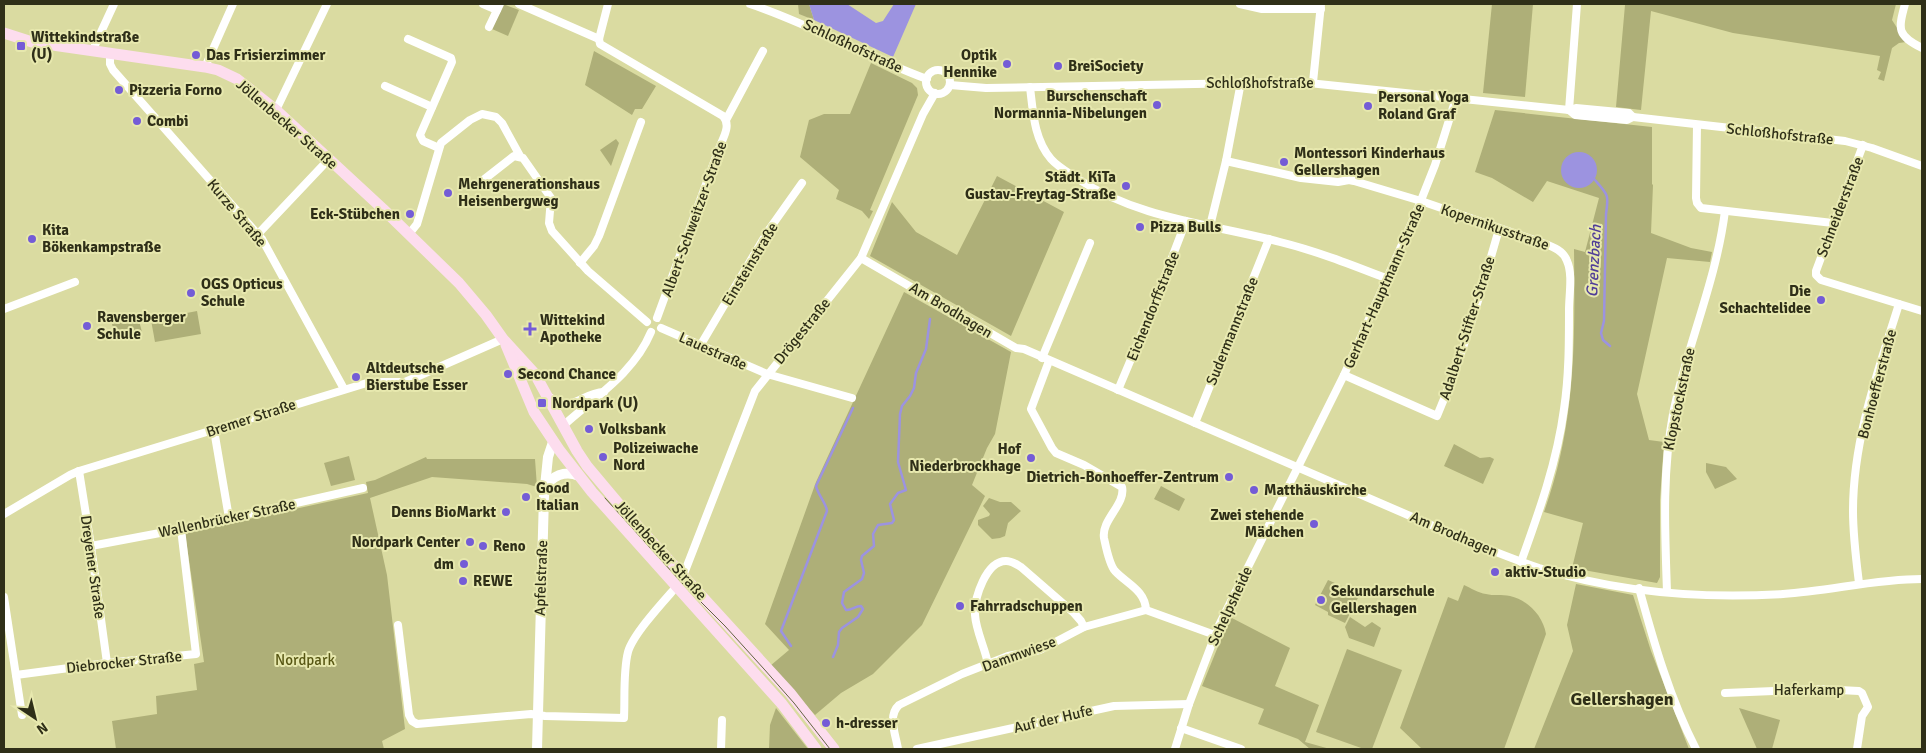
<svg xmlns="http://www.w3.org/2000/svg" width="1926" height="753" font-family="Signika,sans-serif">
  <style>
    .green { fill: #aeaf78 }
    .water { fill: #9c93e0 }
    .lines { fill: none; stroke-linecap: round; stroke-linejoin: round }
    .stream { stroke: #9c93e0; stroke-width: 2.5 }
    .minor { stroke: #fff; stroke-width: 8 }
    .tertiary { stroke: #fff; stroke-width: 10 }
    .secondary { stroke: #fdddee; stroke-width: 11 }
    .tram { stroke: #646442; stroke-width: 1 }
    .poi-dot { fill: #745cd6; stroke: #e7e8ae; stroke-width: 2 }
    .labels { text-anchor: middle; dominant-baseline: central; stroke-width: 4; stroke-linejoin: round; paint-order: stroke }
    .poi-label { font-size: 15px; font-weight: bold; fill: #2f2f18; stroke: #e7e8ae; text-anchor: start }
    .street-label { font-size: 15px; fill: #2f2f18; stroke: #e7e8ae }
    .park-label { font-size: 15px; fill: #575613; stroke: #e7e8ae }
    .water-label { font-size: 16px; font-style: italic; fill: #503d98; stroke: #e7e8ae }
    .quarter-label { font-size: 18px; font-weight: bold; fill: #2f2f18; stroke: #e7e8ae }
  </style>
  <rect width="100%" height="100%" fill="#dadba1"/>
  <!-- green -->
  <g class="green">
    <path d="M503,4l16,6 -11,26 -16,-7z"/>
    <path d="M798,4h11l5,16 -15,-6z"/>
    <path d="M1492,4h41l-8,93 -42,-4z"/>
    <path d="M1623,4h273l-4,16 14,22 -7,1 -7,5 -8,33 -6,-2 3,-7 -4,-2 3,-14 -147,-23 -82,-22 -10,99 -25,-3 9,-102z"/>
    <path d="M594,51l62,35 -14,23h-7l-3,6 -47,-30z"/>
    <path d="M871,63l41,20 5,5 1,7 -48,115 3,1 -4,8 -7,-8 -26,-12 3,-9 -39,-33 9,-37 15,-6h26z"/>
    <path d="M1495,110l157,17v57l1,1 -2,48 40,15 21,4 -2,10 -43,-4 -30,136 12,46 15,2 -4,58v77l-3,6 -85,-15 11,-45 -39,-11c32,-88 31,-171 30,-263l11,3 14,-54 -52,-17 -14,21 -41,-24 -17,-6z"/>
    <path d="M616,139l3,4 -8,23 -11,-16z"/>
    <path d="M997,176l67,36 -53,124 -141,-80 22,-54 24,30 41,23z"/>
    <path d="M904,292l107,60 -16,82 -8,14 -15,37 13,11 -63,129 -49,49 -32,19 -26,22 -45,-49 19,-16 -24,-26 51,-142z"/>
    <path d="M197,311l4,23 -46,8 -4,-22z"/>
    <path d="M138,317l4,15 -26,7 -4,-15z"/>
    <path d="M1454,444l26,14 10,-1 4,2 -11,25 -39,-18z"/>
    <path d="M349,456l6,24 -24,6 -7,-23z"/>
    <path d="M426,457l1,2h108l2,28 -10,-3 -95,-7 -62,21 17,77 18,154 -23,12 2,8h-268l-4,-28 45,-7 -1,-18 41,-6 -3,-26 10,-2 -19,-129 183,-40 -2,-11 9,-2z"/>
    <path d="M1706,463l20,4 11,12 -22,10 -9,-17z"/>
    <path d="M1161,486l24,13 -6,12 -25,-12z"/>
    <path d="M989,498l11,4h11l10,9 -13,12 -3,13 -5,2 -8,1 -14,-14v-5l11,-4 1,-2 -7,-8z"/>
    <path d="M1328,580l32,14 -15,29 -17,-8v-3l-13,-7z"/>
    <path d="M1576,584l57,11 18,56 38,98h-155l39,-98 -6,-26z"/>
    <path d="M1464,585c7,3 14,8 22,9 7,2 16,0 24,2 18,4 33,20 36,38l-42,115h-82l-22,-21 48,-131 10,4z"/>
    <path d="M1230,617l60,31 -15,38 44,19 -14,37 25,7h-20l-12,-10 -40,-15 6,-15 -62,-23z"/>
    <path d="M1350,617l15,10 7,-5 9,6 -7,19 -25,-9 -4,-11z"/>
    <path d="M1347,649l55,21 -30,79h-8l-48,-17z"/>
    <path d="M776,708l32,41h-39l1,-24z"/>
    <path d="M1739,708l41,12 -8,29h-15z"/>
  </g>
  <!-- water -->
  <g class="water">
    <path d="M809,4h38l29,19 7,-2 11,-17h22l-23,53 -79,-37z"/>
    <circle cx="1579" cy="170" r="18"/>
  </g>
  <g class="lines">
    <!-- stream -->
    <g class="stream">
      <path d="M1594,179c14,16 15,15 12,35l-2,107 -3,12 2,7 7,6"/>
      <path d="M791,646l-10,-15 46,-120c-1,-8 -9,-16 -11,-25l37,-78"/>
      <path d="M833,657l5,-12 1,-13 3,-4 16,-11 5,-8 -2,-3c-6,0 -10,5 -15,4l-4,-7 2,-11 18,-13 2,-6 -3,-13 1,-4 12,-10 -1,-12 5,-9 14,-2 2,-3 -4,-16 8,-11 8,-3 -8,-28 2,-48 2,-8 8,-10 4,-8 2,-15 10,-24 4,-30"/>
    </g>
    <!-- minor -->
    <g class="minor">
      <path d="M483,4l14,6"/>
      <path d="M519,4l80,35"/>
      <path d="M608,4l-9,35 1,5 123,72c8,9 1,20 -3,30l-63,172"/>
      <path d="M750,4c61,20 117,53 177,75"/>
      <path d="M1240,4l22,5h59"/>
      <path d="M1905,4c-7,26 -8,31 17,44"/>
      <path d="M489,27l11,-23"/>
      <path d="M408,39l43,19 1,4 -32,73 3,6 16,7"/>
      <path d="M94,51l1,-6 19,-41"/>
      <path d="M110,54v10l3,6 149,169 82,150"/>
      <path d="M205,67l28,-63"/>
      <circle cx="938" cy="82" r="12"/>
      <path d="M1313,82l8,-78"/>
      <path d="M950,85l36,3 313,-6 270,28 7,-2 53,5 4,4 212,24 27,7 50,18"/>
      <path d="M385,86l47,21"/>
      <path d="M1030,87c3,25 4,52 21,72 7,8 18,14 27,20 61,40 134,45 202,63 37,9 72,23 108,37"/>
      <path d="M276,110l51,-106"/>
      <path d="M1569,110l8,-106"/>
      <path d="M1569,110l6,5 52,5 6,-3"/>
      <path d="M726,120l37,-69"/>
      <path d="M1697,125l-1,73 1,5 4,5 132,15"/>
      <path d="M1863,145l-47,126v4l5,5 101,31"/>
      <path d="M1226,161l75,17 37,4 11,-2 5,1 67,20 119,41c10,4 23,7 27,19 6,13 2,34 2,49 0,33 0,66 -5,99 -7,53 -25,103 -43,153"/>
      <path d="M482,181l32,-25 9,2 28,40 -2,25 3,8 36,40 59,51"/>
      <path d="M1210,226l16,-65 15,-79"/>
      <path d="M258,234l71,-75"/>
      <path d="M409,234l8,-10 24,-81 29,-23 12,-6 14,3 6,6 18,33"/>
      <path d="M861,258l155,90 8,1 444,192c23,9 47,19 71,27 78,24 162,31 244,26 47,-3 92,-15 139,-15"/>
      <path d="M580,263l14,-17 5,-10 42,-114"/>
      <path d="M4,309l71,-27"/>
      <path d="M661,328l106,46 85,24"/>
      <path d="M700,346l68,-115 34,-48"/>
      <path d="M1042,358l48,-115"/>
      <path d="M1049,361l-18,48 21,39 4,5 28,12 38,22c4,17 -21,33 -18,51 2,9 5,26 11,33 12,13 30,19 31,39"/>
      <path d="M1344,375l93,41c26,-61 44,-124 62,-187"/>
      <path d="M1118,390l37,-88 31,-81"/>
      <path d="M548,396c25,19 32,-3 56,-4"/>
      <path d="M1195,423l74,-184"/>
      <path d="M564,425c31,-28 70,-52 87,-93"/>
      <path d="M214,430l15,88"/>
      <path d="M79,471l12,75 16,117"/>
      <path d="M4,514l66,-39 9,-4 291,-89h35l98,-43"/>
      <path d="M91,546l90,-17 182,-41"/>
      <path d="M682,574l3,-3 70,-180 106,-133 62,-144 12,-21"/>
      <path d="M1859,583c-3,-24 -6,-47 -6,-72 0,-72 25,-140 46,-207"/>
      <path d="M1639,588c15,55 31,111 57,161"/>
      <path d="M1667,592c-2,-60 -5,-119 6,-178 14,-69 43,-132 52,-203"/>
      <path d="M4,597l18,118"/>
      <path d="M398,625l11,90 3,6 5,3 114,-10 14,2 79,2c1,-20 -1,-47 4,-66 5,-18 36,-51 49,-66"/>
      <path d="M988,664c-3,-16 -12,-33 -13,-49 -1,-17 11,-54 31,-54 6,0 10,3 15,6l53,46 7,8 3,6"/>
      <path d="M16,675l91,-12 89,-9 -15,-125"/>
      <path d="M1725,693l94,-4 40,2 3,2 6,14 -6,9 -5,33"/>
      <path d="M1181,728l60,21"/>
      <path d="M721,749l1,-29"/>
      <path d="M898,749c-2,-14 -11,-33 1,-44l63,-31 46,-18 32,-6 44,-23 62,-17 69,25"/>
      <path d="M917,749l197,-43 75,-2"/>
      <path d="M1175,749l14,-45 30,-79 125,-250 72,-162 19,-48 21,-67"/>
    </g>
    <!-- tertiary -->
    <g class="tertiary">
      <path d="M545,490c5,-15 21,-20 34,-14"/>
      <path d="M537,749l7,-253 4,-39 5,-15"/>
    </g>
    <!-- secondary -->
    <g class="secondary">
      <path d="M4,33l28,9 173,25 13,3 19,9 39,31 107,99 76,74 27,32 17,24 32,35 42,77 10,15 47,56 156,171 44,56"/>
      <path d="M506,345l28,67 26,39 32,41 190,212 34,45"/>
    </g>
    <!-- tram -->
    <path class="tram" d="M605,498l78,86 42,42 39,43 30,34 36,46"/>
  </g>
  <!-- markers -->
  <g class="poi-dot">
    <rect x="16" y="41" width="10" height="10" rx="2.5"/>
    <circle cx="196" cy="55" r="5"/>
    <circle cx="1007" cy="64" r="5"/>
    <circle cx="1058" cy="66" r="5"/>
    <circle cx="119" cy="90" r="5"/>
    <circle cx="1157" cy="105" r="5"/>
    <circle cx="1368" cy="106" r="5"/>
    <circle cx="137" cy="121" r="5"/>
    <circle cx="1284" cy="162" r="5"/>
    <circle cx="1126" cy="186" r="5"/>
    <circle cx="448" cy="193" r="5"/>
    <circle cx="410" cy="214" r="5"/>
    <circle cx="1140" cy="227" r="5"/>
    <circle cx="32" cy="239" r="5"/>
    <circle cx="191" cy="293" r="5"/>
    <circle cx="1821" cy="300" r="5"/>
    <circle cx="87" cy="326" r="5"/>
    <path d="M527.5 321.5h5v5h5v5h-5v5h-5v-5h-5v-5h5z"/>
    <circle cx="508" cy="374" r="5"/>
    <circle cx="356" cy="377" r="5"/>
    <rect x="537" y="398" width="10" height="10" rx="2.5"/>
    <circle cx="589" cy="429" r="5"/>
    <circle cx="603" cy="457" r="5"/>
    <circle cx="1031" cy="458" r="5"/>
    <circle cx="1229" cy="477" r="5"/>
    <circle cx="1254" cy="490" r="5"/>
    <circle cx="526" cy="497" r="5"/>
    <circle cx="506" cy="512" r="5"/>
    <circle cx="1314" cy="524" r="5"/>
    <circle cx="470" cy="542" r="5"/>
    <circle cx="483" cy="546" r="5"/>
    <circle cx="464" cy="564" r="5"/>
    <circle cx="1495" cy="572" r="5"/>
    <circle cx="463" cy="581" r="5"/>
    <circle cx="1321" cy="600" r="5"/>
    <circle cx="960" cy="606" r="5"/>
    <circle cx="826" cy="723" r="5"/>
  </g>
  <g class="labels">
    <!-- poi labels -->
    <g class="poi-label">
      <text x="31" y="37">Wittekindstraße<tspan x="31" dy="17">(U)</tspan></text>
      <text x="206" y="55">Das Frisierzimmer</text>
      <text x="997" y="55" text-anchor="end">Optik<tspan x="997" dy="17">Hennike</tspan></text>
      <text x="1068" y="66">BreiSociety</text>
      <text x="129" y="90">Pizzeria Forno</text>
      <text x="1147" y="96" text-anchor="end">Burschenschaft<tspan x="1147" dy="17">Normannia-Nibelungen</tspan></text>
      <text x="1378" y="97">Personal Yoga<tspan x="1378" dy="17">Roland Graf</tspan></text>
      <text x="147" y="121">Combi</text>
      <text x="1294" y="153">Montessori Kinderhaus<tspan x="1294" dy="17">Gellershagen</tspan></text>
      <text x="1116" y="177" text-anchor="end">Städt. KiTa<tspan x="1116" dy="17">Gustav-Freytag-Straße</tspan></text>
      <text x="458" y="184">Mehrgenerationshaus<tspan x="458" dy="17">Heisenbergweg</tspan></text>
      <text x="400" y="214" text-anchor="end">Eck-Stübchen</text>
      <text x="1150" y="227">Pizza Bulls</text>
      <text x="42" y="230">Kita<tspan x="42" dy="17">Bökenkampstraße</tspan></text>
      <text x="201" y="284">OGS Opticus<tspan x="201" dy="17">Schule</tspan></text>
      <text x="1811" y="291" text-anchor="end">Die<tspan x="1811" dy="17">Schachtelidee</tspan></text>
      <text x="97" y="317">Ravensberger<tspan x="97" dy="17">Schule</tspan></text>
      <text x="540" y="320">Wittekind<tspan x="540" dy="17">Apotheke</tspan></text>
      <text x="366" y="368">Altdeutsche<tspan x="366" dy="17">Bierstube Esser</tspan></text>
      <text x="518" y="374">Second Chance</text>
      <text x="552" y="403">Nordpark (U)</text>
      <text x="599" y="429">Volksbank</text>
      <text x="613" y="448">Polizeiwache<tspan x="613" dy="17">Nord</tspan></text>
      <text x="1021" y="449" text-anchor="end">Hof<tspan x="1021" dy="17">Niederbrockhage</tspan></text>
      <text x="1219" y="477" text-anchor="end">Dietrich-Bonhoeffer-Zentrum</text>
      <text x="536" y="488">Good<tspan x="536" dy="17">Italian</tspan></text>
      <text x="1264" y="490">Matthäuskirche</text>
      <text x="496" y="512" text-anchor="end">Denns BioMarkt</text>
      <text x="1304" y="515" text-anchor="end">Zwei stehende<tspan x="1304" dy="17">Mädchen</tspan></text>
      <text x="460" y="542" text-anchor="end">Nordpark Center</text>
      <text x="493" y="546">Reno</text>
      <text x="454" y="564" text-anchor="end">dm</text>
      <text x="1505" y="572">aktiv-Studio</text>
      <text x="473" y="581">REWE</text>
      <text x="1331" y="591">Sekundarschule<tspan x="1331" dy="17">Gellershagen</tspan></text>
      <text x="970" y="606">Fahrradschuppen</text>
      <text x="836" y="723">h-dresser</text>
    </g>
    <!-- street labels -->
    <g class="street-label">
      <text transform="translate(853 46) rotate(25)">Schloßhofstraße</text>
      <text x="1260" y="83">Schloßhofstraße</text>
      <text transform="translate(287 124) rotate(41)">Jöllenbecker Straße</text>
      <text transform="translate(1780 134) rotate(6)">Schloßhofstraße</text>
      <text transform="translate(1840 207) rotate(-69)">Schneiderstraße</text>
      <text transform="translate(237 213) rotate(50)">Kurze Straße</text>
      <text transform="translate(694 219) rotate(-70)">Albert-Schweitzer-Straße</text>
      <text transform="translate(1495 227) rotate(19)">Kopernikusstraße</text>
      <text transform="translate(750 264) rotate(-59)">Einsteinstraße</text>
      <text transform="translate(1384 286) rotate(-66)">Gerhart-Hauptmann-Straße</text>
      <text transform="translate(1153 306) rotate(-68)">Eichendorffstraße</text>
      <text transform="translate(951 310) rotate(31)">Am Brodhagen</text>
      <text transform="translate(1467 328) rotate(-72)">Adalbert-Stifter-Straße</text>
      <text transform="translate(802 331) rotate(-51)">Drögestraße</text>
      <text transform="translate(1232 331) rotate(-68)">Sudermannstraße</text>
      <text transform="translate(713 351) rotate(24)">Lauestraße</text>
      <text transform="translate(1877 384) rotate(-75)">Bonhoefferstraße</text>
      <text transform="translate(1679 399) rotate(-78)">Klopstockstraße</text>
      <text transform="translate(251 418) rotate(-18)">Bremer Straße</text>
      <text transform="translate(227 518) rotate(-12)">Wallenbrücker Straße</text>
      <text transform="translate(1454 534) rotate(23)">Am Brodhagen</text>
      <text transform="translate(661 550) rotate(48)">Jöllenbecker Straße</text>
      <text transform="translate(93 567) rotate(82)">Dreyener Straße</text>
      <text transform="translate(541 578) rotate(-88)">Apfelstraße</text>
      <text transform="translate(1230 606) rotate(-65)">Schelpsheide</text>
      <text transform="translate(1019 654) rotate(-20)">Dammwiese</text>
      <text transform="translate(124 662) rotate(-6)">Diebrocker Straße</text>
      <text x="1809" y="690">Haferkamp</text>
      <text transform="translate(1053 719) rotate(-13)">Auf der Hufe</text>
    </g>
    <!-- park labels -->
    <g class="park-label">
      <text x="305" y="660">Nordpark</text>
    </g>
    <!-- water labels -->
    <g class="water-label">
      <text transform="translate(1594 261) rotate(-87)">Grenzbach</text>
    </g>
    <!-- quarter labels -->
    <g class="quarter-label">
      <text x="1622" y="699">Gellershagen</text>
    </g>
  </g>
  <!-- border -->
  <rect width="1926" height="753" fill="none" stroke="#2f2f18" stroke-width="10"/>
  <!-- north arrow -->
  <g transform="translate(35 718) rotate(145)" stroke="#e7e8ae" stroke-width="4" paint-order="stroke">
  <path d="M0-4L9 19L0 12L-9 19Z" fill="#2f2f18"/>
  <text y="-8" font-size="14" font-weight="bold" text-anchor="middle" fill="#2f2f18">N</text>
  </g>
</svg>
